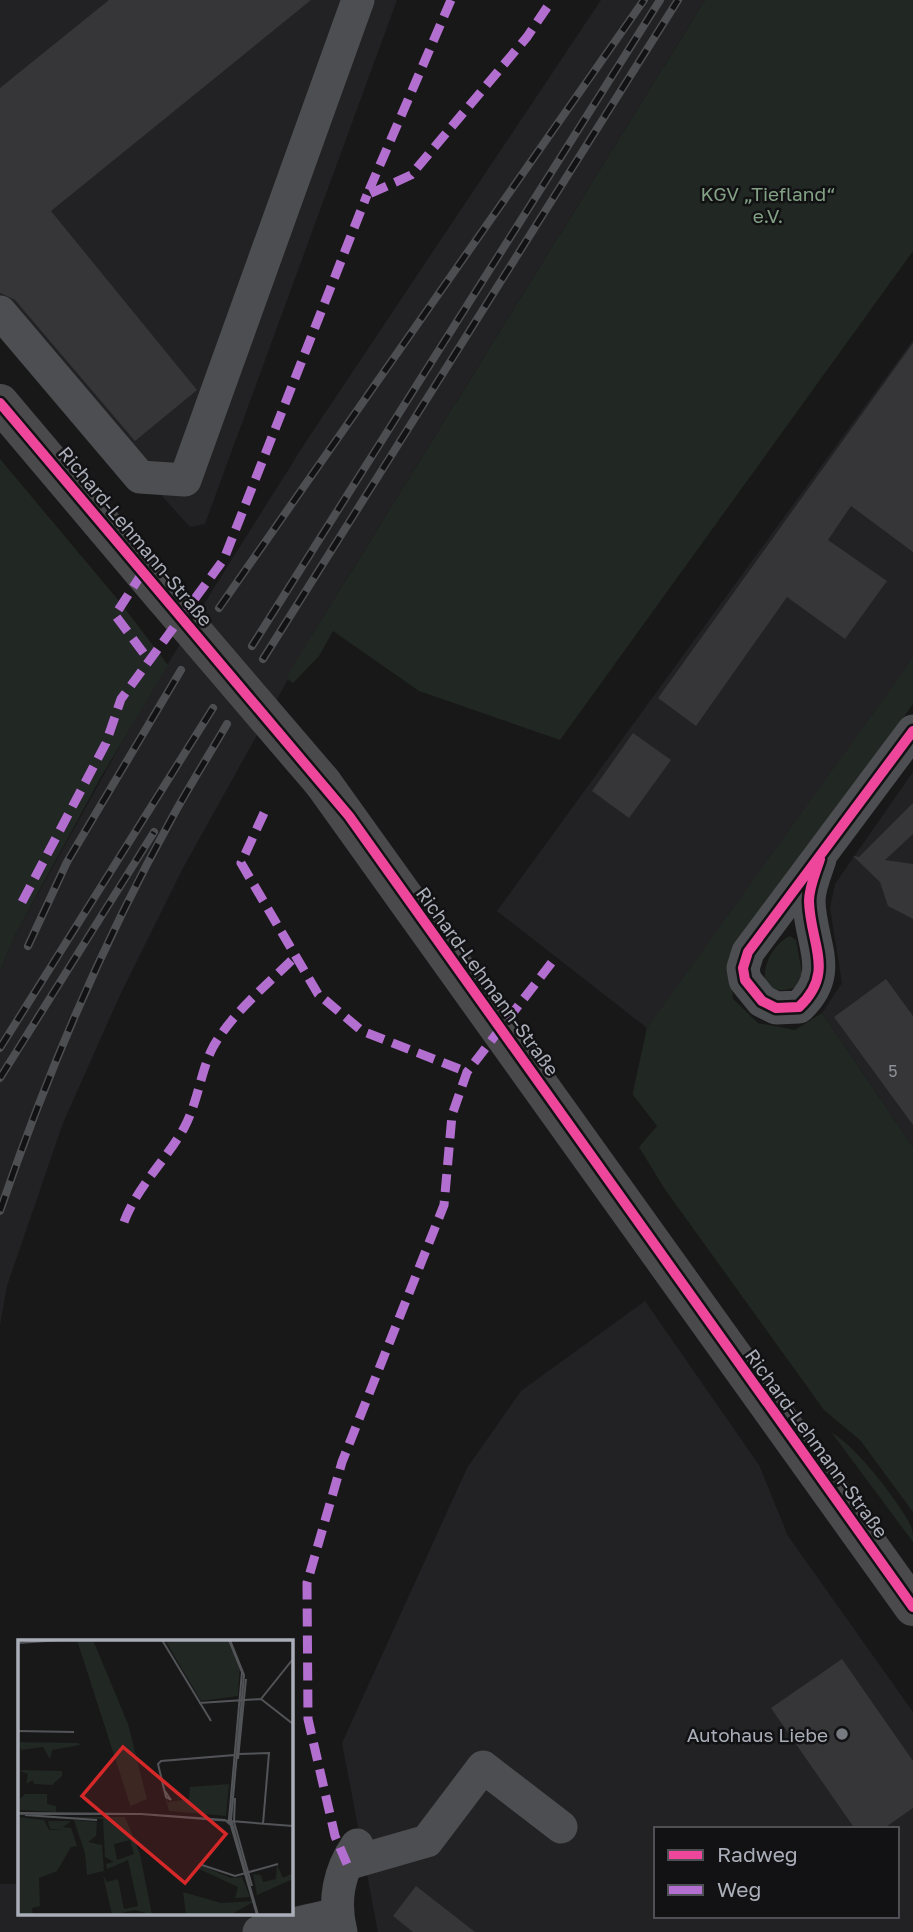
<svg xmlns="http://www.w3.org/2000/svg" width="913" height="1932" font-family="'Golos Text',sans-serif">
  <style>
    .built { fill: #222224; fill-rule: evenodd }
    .green { fill: #212722 }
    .building { fill: #363638 }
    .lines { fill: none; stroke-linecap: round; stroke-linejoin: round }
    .minor { stroke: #4d4e51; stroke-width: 33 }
    .major { stroke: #4a4a4d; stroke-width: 38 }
    .tram { stroke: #4d4e51; stroke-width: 2 }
    .rail-casing { stroke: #4d4e51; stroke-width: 8 }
    .rail { stroke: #121214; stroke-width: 5; stroke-dasharray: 16; stroke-linecap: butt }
    .major-bridge { stroke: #4a4a4d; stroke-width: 38 }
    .quiet { stroke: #b36fd0; stroke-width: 9; stroke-dasharray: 18 9; stroke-linecap: butt }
    .cycleway-casing { stroke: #121214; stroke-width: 15 }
    .cycleway { stroke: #ed469a; stroke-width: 10 }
    .poi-dot { fill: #777a80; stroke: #121214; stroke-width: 2.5 }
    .labels { text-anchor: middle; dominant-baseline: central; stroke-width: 5; stroke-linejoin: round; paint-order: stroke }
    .number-label { font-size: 16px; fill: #8d9098 }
    .park-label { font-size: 19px; fill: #83a285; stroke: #121214 }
    .street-label { font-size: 19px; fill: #aaaeb8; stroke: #121214 }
    .poi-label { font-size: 19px; fill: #aaaeb8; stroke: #121214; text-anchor: end }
    .inset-road { fill: none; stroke: #525458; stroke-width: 2 }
    .view { fill: #d62828; fill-opacity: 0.15; stroke: #d62828; stroke-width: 3.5 }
    .inset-edge { fill: none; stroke: #aaaeb8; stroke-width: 3.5 }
  </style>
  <rect width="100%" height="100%" fill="#181818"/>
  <!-- built -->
  <g class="built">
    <path d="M0,0h397l-192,524 -15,3 -29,-32 -23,-4 -138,-161z"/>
    <path d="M601,0h104l-385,622 -137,246 -63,127 -57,128 -56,163 -7,39v-354l15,-36 122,-220 78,-129 92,-146z"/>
    <path d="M913,340v364l-281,391 15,-67 -150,-117z"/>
    <path d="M913,772v375l-91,-134 20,-30 -12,-75 5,-24z"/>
    <path d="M645,1301l114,164 29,71 125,176v220h-535l-36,-189 125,-275 54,-77zM656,1829h241v87h-241z"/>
    <path d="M0,1884h19v29l239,2 32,-2 1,-6 18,-4 7,29h-316z"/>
  </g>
  <!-- green -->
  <g class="green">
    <path d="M705,0h208v251l-353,489 -141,-49 -86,-60 -14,25 -26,27 -7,-5 34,-56z"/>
    <path d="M0,459l119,142 49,64 -67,112 -86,158 -15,36z"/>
    <path d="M913,658v46l-98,135 -85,128 3,32 25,24 37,7 27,-17 91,134v365l-53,-72 -36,-30 -160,-222 -25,-41 18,-21 -24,-31 14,-67z"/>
    <path d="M790,936l6,4 6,33 -6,14c-48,17 -33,-39 -6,-51z"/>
    <path d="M832,1433c24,13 66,68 79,93 2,5 2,10 2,16z"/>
  </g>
  <!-- building -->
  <g class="building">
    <path d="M109,0h202l-260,211 146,179 -62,51 -120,-141 -15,-7v-205z"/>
    <path d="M913,343v209l-62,-46 -23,34 59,41 -42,58 -58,-42 -91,129 -38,-28z"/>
    <path d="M633,733l38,27 -42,58 -37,-27z"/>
    <path d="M913,803v31l-28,26 28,4v55l-25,-13 -8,-24 -27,-26 6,1z"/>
    <path d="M886,979l27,37v109l-79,-108z"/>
    <path d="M842,1659l71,102v47l-30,21h-28l-84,-121z"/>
    <path d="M416,1886l59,46h-62l-20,-16z"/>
  </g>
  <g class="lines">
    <!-- minor -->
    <g class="minor">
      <path d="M0,312l140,165 45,3 173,-480"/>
      <path d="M820,859c-4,13 -11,28 -11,42 1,43 27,71 -10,106l-23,1 -14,-7 -17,-21 -2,-12 5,-16 165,-221"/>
      <path d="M347,1864l80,-23 56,-74 78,60"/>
      <path d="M259,1932l78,-18"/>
      <path d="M341,1932c-8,-31 -2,-61 16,-87"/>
    </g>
    <!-- major -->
    <g class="major">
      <path d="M0,403l163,193"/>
      <path d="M323,783l590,824"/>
    </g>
    <!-- tram -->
    <g class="tram">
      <path d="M0,396l19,22"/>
      <path d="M0,412l344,406 569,798"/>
      <path d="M414,900l306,427"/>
      <path d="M887,1560l26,37"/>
    </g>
    <!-- rail casing -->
    <g class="rail-casing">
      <g id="rail">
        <path d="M219,608l425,-608"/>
        <path d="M252,646l408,-646"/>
        <path d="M263,659l415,-659"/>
        <path d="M28,946l39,-84 114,-192"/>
        <path d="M0,1048l213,-340"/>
        <path d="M0,1078l154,-246"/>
        <path d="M0,1211c46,-135 103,-269 173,-395 17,-31 36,-61 54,-92"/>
      </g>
    </g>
    <!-- rail -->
    <use href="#rail" class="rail"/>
    <!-- major-bridge -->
    <path class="major-bridge" d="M163,596l160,187"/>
    <!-- quiet -->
    <g class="quiet">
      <path d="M451,0l-84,195 44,-20 116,-138 25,-37"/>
      <path d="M143,572l-28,43 33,44"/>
      <path d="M264,813l-23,50 77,131 44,37 105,41"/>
      <path d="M22,902l84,-159 15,-44 103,-140 143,-364"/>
      <path d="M124,1222c13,-35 42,-62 60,-94 14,-26 17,-58 29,-81 20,-35 55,-63 83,-91"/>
      <path d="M347,1864l-12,-28 -27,-117 -1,-136 35,-121 102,-257 8,-90 15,-43 89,-115"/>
    </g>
    <!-- cycleway casing -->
    <g class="cycleway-casing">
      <g id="cycleway">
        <path d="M0,403l349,413 564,791"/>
        <path d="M820,859c-4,13 -11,28 -11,42 1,43 27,71 -10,106l-23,1 -14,-7 -17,-21 -2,-12 5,-16 165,-221"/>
      </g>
    </g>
    <!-- cycleway -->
    <use href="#cycleway" class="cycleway"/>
  </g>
  <!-- markers -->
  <circle class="poi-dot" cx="842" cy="1734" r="7"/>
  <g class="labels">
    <!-- number labels -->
    <g class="number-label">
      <text x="893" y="1071">5</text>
    </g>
    <!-- park labels -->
    <g class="park-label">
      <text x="768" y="193">KGV „Tiefland“<tspan x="768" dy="22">e.V.</tspan></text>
    </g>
    <!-- street labels -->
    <g class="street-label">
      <text transform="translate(136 536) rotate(50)">Richard-Lehmann-Straße</text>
      <text transform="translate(488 981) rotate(54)">Richard-Lehmann-Straße</text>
      <text transform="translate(817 1443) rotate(54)">Richard-Lehmann-Straße</text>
    </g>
    <!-- poi labels -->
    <g class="poi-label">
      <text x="828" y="1734">Autohaus Liebe</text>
    </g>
  </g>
  <!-- overview -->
  <g transform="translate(18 1640)">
    <rect width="275" height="275" fill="#181818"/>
    <path d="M59,0h16l35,84 19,75 -16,7 1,5zM147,0h63l12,23 -2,33 -37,5zM0,102l60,1 2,2 -28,5 -2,9 -7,-12 -22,3zM136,119l14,43 21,-3 1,-12 39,-3 -3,32 -57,-5zM0,130l44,1v5l-10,9 -18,-1 -1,-4 -7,4 2,-10zM0,154l2,5 5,-5h22v10l9,2v6l-37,-2zM0,177l26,3 5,10h14l-13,-1 -2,-8h23l-8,6 8,1 6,18 -6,1 -14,24 -18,7 1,28 -8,2 1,7h-15zM11,177h96l15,37 12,61 -17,-5 -23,5 -9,-40 4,7 11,-3 6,30 14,-3 -10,-46 -21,9 -1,-5 8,-2 -9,-5 -2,-38zM112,200l4,14 -17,6 -3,-16zM56,180l23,2 -1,14 -8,6 14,3 2,26 -17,4 -2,-22zM259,225l6,13 10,-5v6l-36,16 -4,-21 8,1 2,7 13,-3zM184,226l29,12 11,-1 8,20 -15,1 3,-11 -39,-18zM165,252l38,11 34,-2 -25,14h-44z" fill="#212722" fill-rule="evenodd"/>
    <path class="inset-road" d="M144,0l49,81M211,0l13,32 -13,147 28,96M212,0l14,35 -13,145 27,95M0,3l43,-3M243,59l32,-40M243,59l32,25M181,63l62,-4M0,91l56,1M221,114l30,-1 -6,71M220,119l8,-80M147,151l6,9 -5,-3 -8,-33 3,-3 74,-6M217,158l-1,24 18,64M0,173l123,1 84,6 9,8M0,174h123l152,12M7,175l72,5M181,224l36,12 43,-12"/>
    <path class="view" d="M105,107l103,87 -41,49 -103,-87z"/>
    <rect width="275" height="275" class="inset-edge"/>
  </g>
  <!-- legend -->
  <rect x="654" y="1827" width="245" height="91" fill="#121214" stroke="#4f5056" stroke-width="2"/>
  <rect x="668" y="1850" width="35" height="10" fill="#ed469a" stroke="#4f5056" stroke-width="2"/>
  <text x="717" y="1862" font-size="21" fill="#aaaeb8">Radweg</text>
  <rect x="668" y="1885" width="35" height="10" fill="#b36fd0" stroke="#4f5056" stroke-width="2"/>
  <text x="717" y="1897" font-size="21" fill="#aaaeb8">Weg</text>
</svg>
